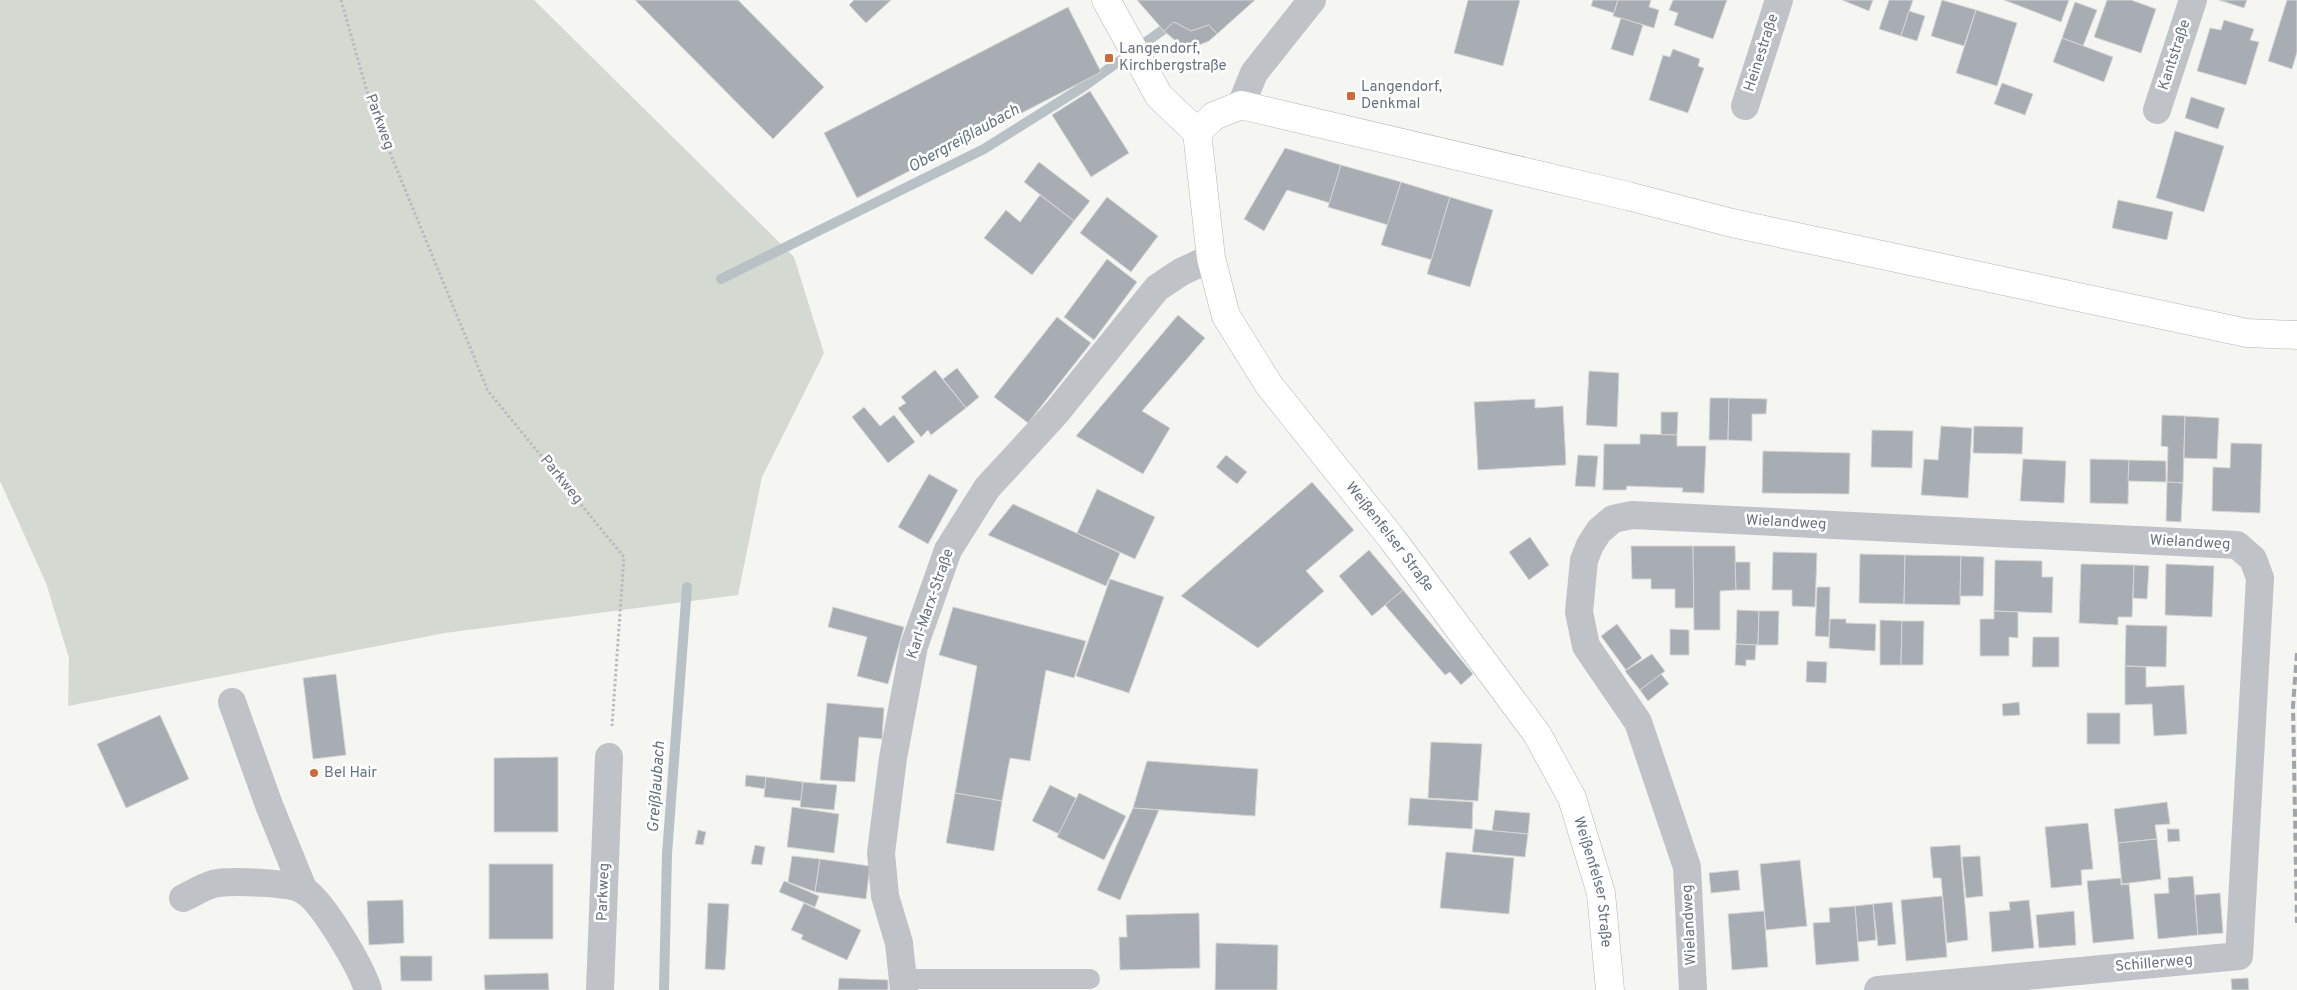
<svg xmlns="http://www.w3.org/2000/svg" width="2297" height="990" font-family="Overpass,sans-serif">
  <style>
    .green { fill: #d4dad2 }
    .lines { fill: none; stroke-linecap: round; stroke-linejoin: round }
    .stream { stroke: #b8c1c6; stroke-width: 10 }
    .building { fill: #a7adb2; stroke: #d6d7d5 }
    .secondary-casing { stroke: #b2b6ba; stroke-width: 29 }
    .path { stroke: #b9bbbe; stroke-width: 3; stroke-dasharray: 2.5 2.5; stroke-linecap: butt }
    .lane { stroke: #bfc2c6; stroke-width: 20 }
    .street { stroke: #bfc2c6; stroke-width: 28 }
    .secondary { stroke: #fff; stroke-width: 28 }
    .rail { stroke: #a1a5ab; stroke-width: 4; stroke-dasharray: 8 4; stroke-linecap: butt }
    .poi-dot { fill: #d06937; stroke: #fff; stroke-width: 2 }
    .labels { text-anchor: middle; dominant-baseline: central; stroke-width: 5; stroke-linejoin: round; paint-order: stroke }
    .poi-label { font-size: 15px; fill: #677380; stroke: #fff; text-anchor: start }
    .street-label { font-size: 15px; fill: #677380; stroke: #fff }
    .water-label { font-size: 16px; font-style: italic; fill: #63737d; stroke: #fff }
  </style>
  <rect width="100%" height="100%" fill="#f5f5f2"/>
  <!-- green -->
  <path class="green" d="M0,0h534l260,257 30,96 -62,124 -24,118 -293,38 -377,73 1,-48 -23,-75 -46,-102z"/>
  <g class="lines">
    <!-- stream -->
    <g class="stream">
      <path d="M721,279l263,-130 99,-62 91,-65"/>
      <path d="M664,990l3,-136 20,-267"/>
    </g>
  </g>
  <!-- building -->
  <g class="building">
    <path d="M635,0h103l86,87 -51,52z"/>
    <path d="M854,0h37l-25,23 -17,-18z"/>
    <path d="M1137,0h118l-38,34 -8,-9 -18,6 -17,-9 -10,9z"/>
    <path d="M1468,0h52l-17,66 -49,-13z"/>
    <path d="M1593,0h25l-4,13 -23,-7z"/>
    <path d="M1618,0h33l-2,7 10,3 -5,18 -41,-12z"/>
    <path d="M1673,0h54l-14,39 -39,-14 4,-12 -9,-3z"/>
    <path d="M1842,0h31l-4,11z"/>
    <path d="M1889,0h24l-12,36 -22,-7z"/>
    <path d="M1942,0l34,10 -12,36 -33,-10z"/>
    <path d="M2004,0h65l-8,22z"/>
    <path d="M2107,0h24l25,9 -15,44 -47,-16z"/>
    <path d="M2219,0h28l-3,8z"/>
    <path d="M2287,0h10v52l-5,17 -24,-8z"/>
    <path d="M2075,2l22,8 -14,36 -21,-8z"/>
    <path d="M1068,7l33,65 -244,126 -33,-65z"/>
    <path d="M1976,10l41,13 -20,63 -41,-13z"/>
    <path d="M1909,11l16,5 -8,25 -16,-5z"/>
    <path d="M1621,18l22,7 -10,31 -22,-7z"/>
    <path d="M2224,20l30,9 -4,11 9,2 -13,43 -49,-14 13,-43 11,2z"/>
    <path d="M1174,22l17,9 18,-6 8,9 -8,7 -10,4 -21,-2 -14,-12z"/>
    <path d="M2062,38l51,19 -9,25 -51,-20z"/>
    <path d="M1673,49l27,10 -2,7 6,2 -16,45 -39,-13 14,-45 7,2z"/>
    <path d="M2002,83l31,11 -8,21 -31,-11z"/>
    <path d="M1090,91l39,62 -38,24 -39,-62z"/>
    <path d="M2191,97l34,11 -7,21 -33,-11z"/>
    <path d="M2175,131l49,15 -20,66 -48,-14z"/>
    <path d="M1285,148l56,17 -11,38 -43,-13 -23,41 -20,-12z"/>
    <path d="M1039,162l51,39 -16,20 -50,-39z"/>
    <path d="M1341,165l60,17 -13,43 -60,-18z"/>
    <path d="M1401,182l49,15 -18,63 -51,-15z"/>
    <path d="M1040,195l34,26 -42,54 -48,-37 22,-28 14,12z"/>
    <path d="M1107,197l51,39 -27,36 -51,-39z"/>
    <path d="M1450,197l43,13 -23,77 -43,-13z"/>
    <path d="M2118,200l55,12 -6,28 -55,-12z"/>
    <path d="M1107,259l30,23 -43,58 -30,-23z"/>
    <path d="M1178,315l27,23 -63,73 28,17 -27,46 -67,-38z"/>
    <path d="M1057,317l34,26 -63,80 -34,-26z"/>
    <path d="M957,368l22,29 -13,11 -23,-29z"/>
    <path d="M935,370l31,38 -35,27 -3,-5 -7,7 -23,-29 8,-5 -5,-6z"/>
    <path d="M1589,371l30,2 -2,54 -31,-2z"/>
    <path d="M1710,398h19l-1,42h-19z"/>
    <path d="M1729,398l38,1 -1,15h-14v27l-24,-1z"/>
    <path d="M1535,399v9l28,-2 3,59 -88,5 -4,-68z"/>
    <path d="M864,407l16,19 14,-11 21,27 -27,21 -36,-46z"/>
    <path d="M1661,412h17l-1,23h-16z"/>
    <path d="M2162,415l23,1 -2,67 -16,-1 1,-35 -7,-1z"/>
    <path d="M2185,416l34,2 -2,41 -33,-1z"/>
    <path d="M1941,426l31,2 -4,70 -47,-3 3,-36 14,1z"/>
    <path d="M1974,426l49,1 -1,27 -49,-1z"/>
    <path d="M1872,430l41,1 -1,37 -41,-1z"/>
    <path d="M1640,434l37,1v11h29l-2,47 -22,-1 1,-4 -56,-2 -1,4h-23l1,-46h36z"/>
    <path d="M2231,443l31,1 -2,69 -48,-2 1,-44 17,1z"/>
    <path d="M1763,451l87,2 -1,41 -87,-1z"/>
    <path d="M1226,455l21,17 -10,12 -21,-17z"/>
    <path d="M1578,455l20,1 -3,31 -20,-1z"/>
    <path d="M2023,459l43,2 -2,42 -44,-2z"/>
    <path d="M2090,459l39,1 -1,44 -38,-1z"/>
    <path d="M2129,460l37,1v21l-38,-1z"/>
    <path d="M929,474l29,16 -30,54 -30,-17z"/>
    <path d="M1312,482l42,48 -48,41 18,20 -66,57 -77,-52z"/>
    <path d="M2167,482l16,1 -2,39 -15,-1z"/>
    <path d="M1097,489l58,28 -20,42 -58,-26z"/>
    <path d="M1013,504l107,49 -14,33 -118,-51z"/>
    <path d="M1530,537l19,28 -20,15 -20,-28z"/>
    <path d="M1631,546h62l1,62h-19v-19h-24v-10h-19z"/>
    <path d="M1693,546h42l1,44 -16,1v39h-26z"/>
    <path d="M1369,550l34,40 -31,26 -33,-40z"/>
    <path d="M1773,552l44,1 -2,54 -23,-1v-16h-20z"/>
    <path d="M1860,554l45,1 -1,49 -45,-1z"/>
    <path d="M1905,555l56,1 -1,49 -56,-1z"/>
    <path d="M1961,556l23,1 -1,39h-23z"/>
    <path d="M1995,560l47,1v16h11l-1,36 -58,-2z"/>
    <path d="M1735,562h15v28h-14z"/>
    <path d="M2081,564l53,1 -2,52h-14v8l-39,-2z"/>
    <path d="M2166,564l48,2 -2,51 -47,-2z"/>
    <path d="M2134,565l15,1 -2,33 -14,-1z"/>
    <path d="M1110,579l54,18 -35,96 -53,-17z"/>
    <path d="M1817,587h13l-1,50 -14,-1z"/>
    <path d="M1403,590l70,84 -12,11 -11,-13 -5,3 -60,-70z"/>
    <path d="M833,607l71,20 -16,57 -31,-8 10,-39 -39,-10z"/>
    <path d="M953,607l133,34 -12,37 -28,-8 -16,91 -20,-3 -8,43 -47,-8 22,-127 -38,-11z"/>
    <path d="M1737,610l22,1 -1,34 -22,-1z"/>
    <path d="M1759,611h20l-1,34h-20z"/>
    <path d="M1994,611l24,1v26l-9,-1v19h-29v-37h14z"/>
    <path d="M1830,619h16v4l30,1 -1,27 -46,-3z"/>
    <path d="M1880,620l22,1 -1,44h-21z"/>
    <path d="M1902,621h22l-1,44h-22z"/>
    <path d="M1617,624l25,34 -16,12 -25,-34z"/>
    <path d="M2126,625l41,1 -1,41 -41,-1z"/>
    <path d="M1670,629l19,1v25h-19z"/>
    <path d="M2033,637h26v30h-27z"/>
    <path d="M1736,644l20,1 -1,15h-9v6l-11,-1z"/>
    <path d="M1652,654l13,17 -25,19 -15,-19z"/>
    <path d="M1807,661l20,1 -1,21 -20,-1z"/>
    <path d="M2125,666l21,1v20l38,-2 3,49 -33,2 -2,-32 -27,1z"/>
    <path d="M336,674l10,81 -33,4 -10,-81z"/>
    <path d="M1661,674l8,10 -21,17 -8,-11z"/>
    <path d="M2019,702l1,13 -17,1 -1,-12z"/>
    <path d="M827,703l57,5 -2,31 -23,-2 -4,45 -35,-2z"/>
    <rect x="2087" y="713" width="33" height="31"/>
    <path d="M160,715l29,64 -63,29 -29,-64z"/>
    <path d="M1431,742l51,2 -4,57 -50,-3z"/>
    <path d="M558,757v75h-64v-74z"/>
    <path d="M1147,761l111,8 -3,47 -122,-8z"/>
    <path d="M746,775l20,2 -1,12 -20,-3z"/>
    <path d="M766,777l37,5 -2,19 -37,-4z"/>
    <path d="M803,782l34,3 -3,25 -34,-3z"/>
    <path d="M1050,785l26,13 -17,36 -27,-13z"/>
    <path d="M955,793l47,8 -8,50 -48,-8z"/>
    <path d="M1079,793l47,23 -22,44 -47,-23z"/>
    <path d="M1410,798l63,4 -1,27 -64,-4z"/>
    <path d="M2167,802l3,22 -15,1 2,14 -39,4 -4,-34z"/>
    <path d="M792,807l47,7 -5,39 -47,-6z"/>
    <path d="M1133,808l26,2 -39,90 -23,-10z"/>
    <path d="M1495,810l35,3 -2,21 -36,-3z"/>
    <path d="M2088,823l5,46 -12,1 1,15 -31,3 -6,-61z"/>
    <path d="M1475,829l53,5 -3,23 -53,-5z"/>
    <path d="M2167,829h12l1,12 -12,1z"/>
    <path d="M698,830l8,2 -3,13 -8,-1z"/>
    <path d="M2157,839l4,40 -39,5 -4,-41z"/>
    <path d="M755,845l10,2 -3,18 -11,-1z"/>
    <path d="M1960,845l8,95 -21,3 -6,-65h-8l-3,-31z"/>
    <path d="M1446,852l68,6 -5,56 -69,-6z"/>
    <path d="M792,856l28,3 -5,33 -27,-10z"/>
    <path d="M1980,856l3,40 -17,2 -4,-41z"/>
    <path d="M820,859l50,7 -4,33 -51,-7z"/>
    <path d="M1800,860l7,66 -41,4 -6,-66z"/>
    <rect x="489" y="864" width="64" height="75"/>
    <path d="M1738,870l2,20 -29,3 -2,-20z"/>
    <path d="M2193,876l5,59 -40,4 -4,-45 15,-1 -1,-15z"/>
    <path d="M2121,878v7l8,-1 5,55 -41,4 -6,-62z"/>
    <path d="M784,881l35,15 -4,11 -36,-15z"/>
    <path d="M2220,893l3,40 -25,2 -3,-40z"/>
    <path d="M1942,896l5,61 -41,4 -5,-61z"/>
    <path d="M403,900l1,43 -35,2 -2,-44z"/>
    <path d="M2029,900l5,48 -42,4 -3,-40 21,-2 -1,-8z"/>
    <path d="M1892,902l4,42 -18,2 -5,-42z"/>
    <path d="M708,903l21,1 -4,66 -20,-1z"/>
    <path d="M804,903l57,27 -14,30 -46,-21 2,-4 -12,-5z"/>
    <path d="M1873,904l3,36 -18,2 -3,-36z"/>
    <path d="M1855,906l4,55 -43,4 -3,-42 17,-1 -1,-14z"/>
    <path d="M1764,911l4,56 -36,3 -4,-56z"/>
    <path d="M2074,911l2,34 -37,3 -3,-33z"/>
    <path d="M1199,913l1,55 -80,2 -1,-33h8l-1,-22z"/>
    <path d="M1216,943l62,2 -1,45h-62z"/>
    <path d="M400,956h32v25h-31z"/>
    <path d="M548,973l1,17h-64l-1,-15z"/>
    <path d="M839,978l49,2v10h-50z"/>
    <path d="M2248,978l1,12h-17l-1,-11z"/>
  </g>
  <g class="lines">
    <!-- secondary casing -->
    <g class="secondary-casing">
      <g id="secondary">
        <path d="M1106,0l53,96 38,36"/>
        <path d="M1197,132l17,-16 27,-11 387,91 104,27 515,110 50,2"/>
        <path id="s1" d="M1197,132l14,126 15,58 43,69 124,155 144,194 35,64 29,95 9,97"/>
      </g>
    </g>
    <!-- path -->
    <path class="path" d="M341,0l31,109 116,282 136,166 -12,169"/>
    <!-- lane -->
    <path class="lane" d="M903,979h187"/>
    <!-- street -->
    <g class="street">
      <path d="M1241,105l13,-32 58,-73"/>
      <path d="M1745,106l34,-106"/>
      <path d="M2157,110l36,-110"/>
      <path d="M232,702l37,103 35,86"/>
      <path d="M183,898c11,-5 24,-14 35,-15 17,-2 74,-1 87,8 19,13 56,76 63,99"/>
      <path d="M600,990l9,-233"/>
      <path d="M904,990l-5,-47 -14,-47 -4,-43 12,-95 21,-112 34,-96 39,-62 69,-75 101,-125 24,-16 30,-14"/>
      <path d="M1693,990l-6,-123 -49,-145 -52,-76 -7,-34 5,-52 6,-15 9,-14 14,-12 19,-4 605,30 16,14 7,19 -21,378 -361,34"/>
    </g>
    <!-- secondary -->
    <use href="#secondary" class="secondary"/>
    <!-- rail -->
    <path class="rail" d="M2297,653l-4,53 4,217"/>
  </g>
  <!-- markers -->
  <g class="poi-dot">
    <rect x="1104" y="53" width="10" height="10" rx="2.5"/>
    <rect x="1346" y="91" width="10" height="10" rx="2.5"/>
    <circle cx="314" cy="773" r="5"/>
  </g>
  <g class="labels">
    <!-- poi labels -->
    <g class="poi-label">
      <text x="1119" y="49">Langendorf,<tspan x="1119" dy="17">Kirchbergstraße</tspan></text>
      <text x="1361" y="87">Langendorf,<tspan x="1361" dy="17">Denkmal</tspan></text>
      <text x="324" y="773">Bel Hair</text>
    </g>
    <!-- street labels -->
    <g class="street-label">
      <text transform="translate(1762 53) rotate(-72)">Heinestraße</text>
      <text transform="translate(2175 55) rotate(-72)">Kantstraße</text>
      <text transform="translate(379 122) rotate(70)">Parkweg</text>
      <text transform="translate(561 480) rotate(51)">Parkweg</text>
      <text transform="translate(1786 523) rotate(3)">Wielandweg</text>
      <text stroke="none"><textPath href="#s1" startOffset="462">Weißenfelser Straße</textPath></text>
      <text transform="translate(2190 543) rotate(3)">Wielandweg</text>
      <text transform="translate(931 604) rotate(-71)">Karl-Marx-Straße</text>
      <text stroke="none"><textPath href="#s1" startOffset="868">Weißenfelser Straße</textPath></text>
      <text transform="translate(604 892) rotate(-88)">Parkweg</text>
      <text transform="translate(1690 925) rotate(-93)">Wielandweg</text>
      <text transform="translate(2154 964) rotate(-5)">Schillerweg</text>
    </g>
    <!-- water labels -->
    <g class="water-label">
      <text transform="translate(964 139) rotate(-29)">Obergreißlaubach</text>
      <text transform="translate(657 787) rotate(-86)">Greißlaubach</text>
    </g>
  </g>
</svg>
